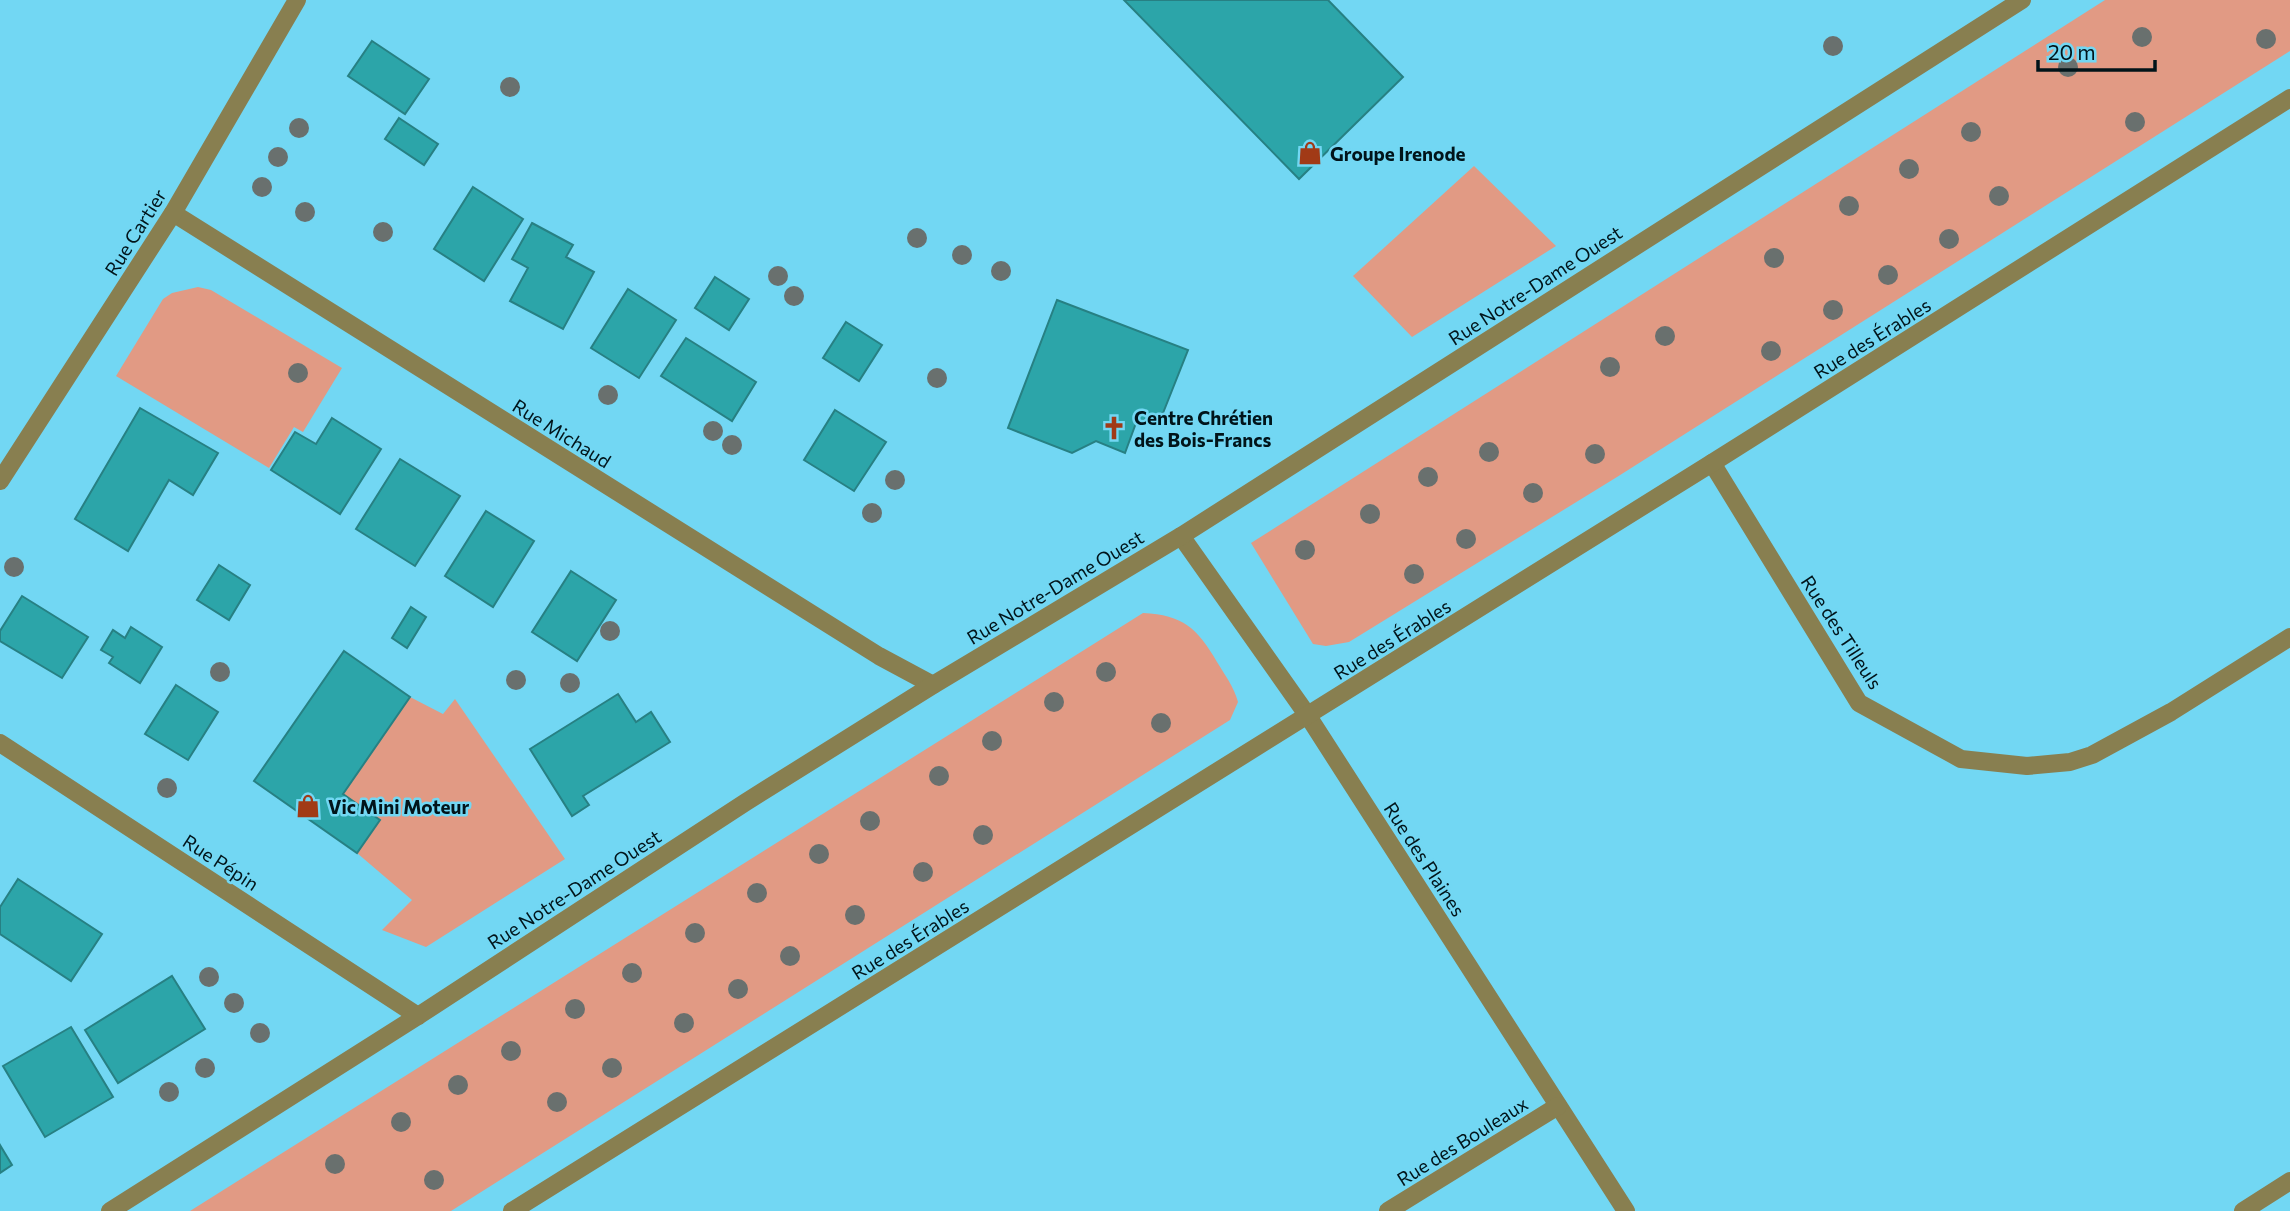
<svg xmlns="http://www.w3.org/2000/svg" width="2290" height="1211" font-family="Commissioner,sans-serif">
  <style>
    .green { fill: #e19a84 }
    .building { fill: #2ca5a9; stroke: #278083; stroke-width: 2 }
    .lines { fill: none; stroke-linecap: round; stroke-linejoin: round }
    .minor { stroke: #887f50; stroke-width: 18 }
    .tertiary { stroke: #887f50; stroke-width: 18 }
    .tree { fill: #69706e }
    .labels { text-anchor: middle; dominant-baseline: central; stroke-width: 5; stroke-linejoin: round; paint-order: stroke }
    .poi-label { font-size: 19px; font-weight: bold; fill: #01141a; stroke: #72d7f3; text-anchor: start }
    .street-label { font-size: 19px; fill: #01141a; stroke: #72d7f3 }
  </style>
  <rect width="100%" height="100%" fill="#72d7f3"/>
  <!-- green -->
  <g class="green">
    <path d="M2105,0h185v51l-673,426 -268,165 -23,4 -13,-2 -62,-101z"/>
    <path d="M1474,166l82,80 -144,91 -59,-61z"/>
    <path d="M198,287l13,3 131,78 -39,64 -9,-5 -25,41 -153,-92 47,-77 9,-6z"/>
    <path d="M1143,613c40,2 54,15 74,49 8,13 17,25 21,40l-8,18 -779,491h-261z"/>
    <path d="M410,697l33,17 12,-15 110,160 -139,88 -44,-17 30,-30 -55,-47 -14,-59z"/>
  </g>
  <!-- building -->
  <g class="building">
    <path d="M1124,0h204l75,77 -104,102z"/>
    <path d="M372,41l57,38 -24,35 -57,-38z"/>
    <path d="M399,118l39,26 -14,21 -39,-26z"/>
    <path d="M473,187l50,32 -39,62 -50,-32z"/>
    <path d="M532,223l41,22 -7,12 28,15 -31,57 -53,-28 18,-33 -16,-9z"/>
    <path d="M715,277l34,22 -20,31 -34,-22z"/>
    <path d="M628,289l48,31 -37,58 -48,-30z"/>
    <path d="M1057,300l131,50 -25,63 -27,10 -11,30 -29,-12 -24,12 -64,-25z"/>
    <path d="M846,322l36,23 -23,36 -36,-23z"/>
    <path d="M686,338l70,44 -24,39 -71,-45z"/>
    <path d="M140,408l78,45 -25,42 -24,-15 -41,71 -53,-32z"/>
    <path d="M835,410l51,32 -32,49 -50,-31z"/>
    <path d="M332,418l49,31 -41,65 -69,-44 24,-38 21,12z"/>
    <path d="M400,459l60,37 -45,70 -59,-37z"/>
    <path d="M486,511l48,30 -41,66 -48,-31z"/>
    <path d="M219,565l31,20 -21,35 -32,-20z"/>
    <path d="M571,571l45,29 -39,61 -45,-29z"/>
    <path d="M22,596l66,41 -26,41 -62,-37v-10z"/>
    <path d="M411,607l15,10 -19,31 -15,-10z"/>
    <path d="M131,627l31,20 -22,36 -31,-20 4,-6 -12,-7 12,-20 12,8z"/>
    <path d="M344,651l66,46 -67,97 37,26 -23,33 -103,-72z"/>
    <path d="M176,685l42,27 -30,48 -43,-26z"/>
    <path d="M618,694l18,28 15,-10 19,30 -87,54 6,9 -17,11 -42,-67z"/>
    <path d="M18,879l84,55 -31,47 -71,-47v-27z"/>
    <path d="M172,976l33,53 -87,54 -33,-53z"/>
    <path d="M71,1027l42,70 -68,40 -42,-71z"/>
    <path d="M0,1145l12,20 -12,8z"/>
  </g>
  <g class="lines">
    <!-- minor -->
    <g class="minor">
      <path d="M173,213l706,443 54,29"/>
      <path d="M1712,463l147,240 102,56 66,7 43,-4 22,-7 79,-43 119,-75"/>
      <path d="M1181,536l127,180 318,495"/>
      <path d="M0,743l418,273"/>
      <path d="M512,1211l1200,-748 578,-365"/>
      <path d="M1388,1211l170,-105"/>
      <path d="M2243,1211l47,-30"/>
    </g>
    <!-- tertiary -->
    <g class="tertiary">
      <path d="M0,481l173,-268 124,-213"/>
      <path d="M110,1211l308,-195 328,-214 187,-117 248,-149 841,-536"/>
    </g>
  </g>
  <!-- trees -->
  <g class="tree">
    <circle cx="2142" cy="37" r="10"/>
    <circle cx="2266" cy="39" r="10"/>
    <circle cx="1833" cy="46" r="10"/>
    <circle cx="2068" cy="67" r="10"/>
    <circle cx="510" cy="87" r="10"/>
    <circle cx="2135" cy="122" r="10"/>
    <circle cx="299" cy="128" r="10"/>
    <circle cx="1971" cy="132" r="10"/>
    <circle cx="278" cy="157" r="10"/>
    <circle cx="1909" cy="169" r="10"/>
    <circle cx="262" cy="187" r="10"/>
    <circle cx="1999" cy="196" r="10"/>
    <circle cx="1849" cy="206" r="10"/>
    <circle cx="305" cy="212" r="10"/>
    <circle cx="383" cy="232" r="10"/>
    <circle cx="917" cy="238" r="10"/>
    <circle cx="1949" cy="239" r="10"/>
    <circle cx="962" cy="255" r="10"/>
    <circle cx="1774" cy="258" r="10"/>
    <circle cx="1001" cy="271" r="10"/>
    <circle cx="1888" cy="275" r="10"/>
    <circle cx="778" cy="276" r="10"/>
    <circle cx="794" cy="296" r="10"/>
    <circle cx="1833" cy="310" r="10"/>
    <circle cx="1665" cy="336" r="10"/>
    <circle cx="1771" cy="351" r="10"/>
    <circle cx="1610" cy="367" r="10"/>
    <circle cx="298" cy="373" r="10"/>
    <circle cx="937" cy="378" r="10"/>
    <circle cx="608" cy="395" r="10"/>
    <circle cx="713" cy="431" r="10"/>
    <circle cx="732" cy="445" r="10"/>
    <circle cx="1489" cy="452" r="10"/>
    <circle cx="1595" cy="454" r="10"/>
    <circle cx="1428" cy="477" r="10"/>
    <circle cx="895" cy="480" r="10"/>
    <circle cx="1533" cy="493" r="10"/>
    <circle cx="872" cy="513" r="10"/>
    <circle cx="1370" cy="514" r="10"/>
    <circle cx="1466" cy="539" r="10"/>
    <circle cx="1305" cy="550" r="10"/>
    <circle cx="14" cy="567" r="10"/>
    <circle cx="1414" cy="574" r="10"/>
    <circle cx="610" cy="631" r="10"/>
    <circle cx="220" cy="672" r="10"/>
    <circle cx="1106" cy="672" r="10"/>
    <circle cx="516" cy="680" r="10"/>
    <circle cx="570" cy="683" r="10"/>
    <circle cx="1054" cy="702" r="10"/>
    <circle cx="1161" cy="723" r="10"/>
    <circle cx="992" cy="741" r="10"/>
    <circle cx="939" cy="776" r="10"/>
    <circle cx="167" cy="788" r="10"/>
    <circle cx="870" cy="821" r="10"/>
    <circle cx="983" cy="835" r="10"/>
    <circle cx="819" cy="854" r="10"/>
    <circle cx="923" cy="872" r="10"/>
    <circle cx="757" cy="893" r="10"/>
    <circle cx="855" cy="915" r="10"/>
    <circle cx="695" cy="933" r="10"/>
    <circle cx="790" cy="956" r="10"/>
    <circle cx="632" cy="973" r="10"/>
    <circle cx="209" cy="977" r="10"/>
    <circle cx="738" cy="989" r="10"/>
    <circle cx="234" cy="1003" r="10"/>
    <circle cx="575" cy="1009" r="10"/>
    <circle cx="684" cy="1023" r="10"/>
    <circle cx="260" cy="1033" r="10"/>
    <circle cx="511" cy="1051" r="10"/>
    <circle cx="205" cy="1068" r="10"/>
    <circle cx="612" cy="1068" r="10"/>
    <circle cx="458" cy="1085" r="10"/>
    <circle cx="169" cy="1092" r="10"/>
    <circle cx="557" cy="1102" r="10"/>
    <circle cx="401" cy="1122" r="10"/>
    <circle cx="335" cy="1164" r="10"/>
    <circle cx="434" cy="1180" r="10"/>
  </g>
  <!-- icons -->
  <defs>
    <g id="shop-bare" transform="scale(1.89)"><path d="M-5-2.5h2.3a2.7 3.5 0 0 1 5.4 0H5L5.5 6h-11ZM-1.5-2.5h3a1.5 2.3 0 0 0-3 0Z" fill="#a13a16" stroke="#72d7f3" stroke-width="2.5" paint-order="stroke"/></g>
    <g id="church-bare" transform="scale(1.89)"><path d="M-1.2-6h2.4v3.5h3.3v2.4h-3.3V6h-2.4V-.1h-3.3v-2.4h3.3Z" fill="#a13a16" stroke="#72d7f3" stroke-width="2.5" paint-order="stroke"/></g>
  </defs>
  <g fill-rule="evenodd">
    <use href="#shop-bare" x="1310" y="153"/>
    <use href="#church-bare" x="1114" y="428"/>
    <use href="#shop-bare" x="308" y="806"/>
  </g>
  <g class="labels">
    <!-- poi labels -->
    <g class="poi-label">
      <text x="1330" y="153">Groupe Irenode</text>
      <text x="1134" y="417">Centre Chrétien<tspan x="1134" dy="22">des Bois-Francs</tspan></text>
      <text x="328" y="806">Vic Mini Moteur</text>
    </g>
    <!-- street labels -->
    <g class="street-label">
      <text transform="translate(135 232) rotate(-58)">Rue Cartier</text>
      <text transform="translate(1535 285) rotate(-33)">Rue Notre-Dame Ouest</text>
      <text transform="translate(1872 338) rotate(-32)">Rue des Érables</text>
      <text transform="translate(562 433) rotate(32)">Rue Michaud</text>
      <text transform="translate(1055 587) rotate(-31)">Rue Notre-Dame Ouest</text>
      <text transform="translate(1842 632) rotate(57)">Rue des Tilleuls</text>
      <text transform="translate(1392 639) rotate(-32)">Rue des Érables</text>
      <text transform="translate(1425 859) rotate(57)">Rue des Plaines</text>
      <text transform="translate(221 862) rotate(33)">Rue Pépin</text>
      <text transform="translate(574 889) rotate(-33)">Rue Notre-Dame Ouest</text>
      <text transform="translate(910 939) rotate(-32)">Rue des Érables</text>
      <text transform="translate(1462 1141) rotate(-32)">Rue des Bouleaux</text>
    </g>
  </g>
  <!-- scale -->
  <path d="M2038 60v10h117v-10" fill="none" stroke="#01141a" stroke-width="3.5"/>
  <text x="2048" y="60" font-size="21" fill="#01141a" stroke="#72d7f3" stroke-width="5" paint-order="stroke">20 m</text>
</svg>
